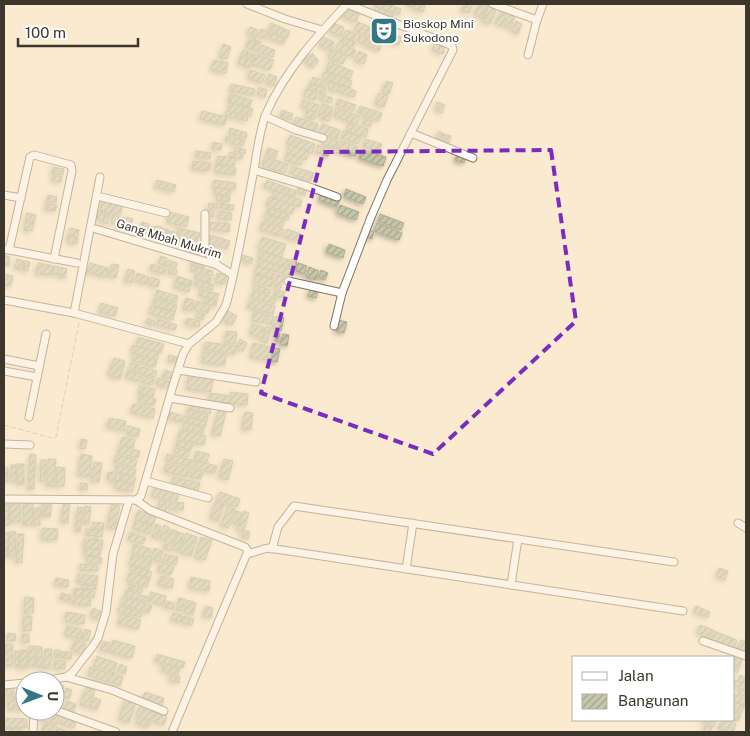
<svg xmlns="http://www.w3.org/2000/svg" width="750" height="736" font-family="'Public Sans',sans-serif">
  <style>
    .building { fill: url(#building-hatch); stroke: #acac90; filter: url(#shadow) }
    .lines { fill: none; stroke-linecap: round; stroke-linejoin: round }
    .minor-casing { stroke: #81735b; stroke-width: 9 }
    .path { stroke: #bcaf99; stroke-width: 1; stroke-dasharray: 5 2.5; stroke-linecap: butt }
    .minor { stroke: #fff; stroke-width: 7 }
    .marked { fill: none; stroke: #7b2cbf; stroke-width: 4; stroke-dasharray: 10 6; stroke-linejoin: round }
    .labels { text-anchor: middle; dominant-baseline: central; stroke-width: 4; stroke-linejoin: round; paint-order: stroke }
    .poi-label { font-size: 12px; fill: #3c362b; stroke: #fff; text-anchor: start }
    .street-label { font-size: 12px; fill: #3c362b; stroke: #fff }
  </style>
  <defs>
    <pattern id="building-hatch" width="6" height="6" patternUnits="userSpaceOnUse" patternTransform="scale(1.25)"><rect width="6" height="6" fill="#c6c7aa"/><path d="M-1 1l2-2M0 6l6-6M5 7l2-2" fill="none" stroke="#a2a28b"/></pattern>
    <filter id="shadow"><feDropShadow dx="-2" dy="2" stdDeviation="2.5" flood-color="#0004"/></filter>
  </defs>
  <rect width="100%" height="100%" fill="#faeacf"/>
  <!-- building -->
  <g class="building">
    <path d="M374,4h14l13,5 -2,6 -25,-10z"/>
    <path d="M407,4h19l-3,8 -17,-7z"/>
    <path d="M464,4h9l-4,9 -8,-3z"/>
    <path d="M479,4h6l3,1 -6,13 -8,-4z"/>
    <path d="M489,5l8,3 -7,16 -8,-3z"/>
    <path d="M376,7l17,7 -2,6 -17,-8z"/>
    <path d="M344,8l15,6 -3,8 -15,-6z"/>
    <path d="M501,11l6,3 -5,12 -7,-3z"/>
    <path d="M509,15l6,2 -5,12 -6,-3z"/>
    <path d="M516,21l6,3 -4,10 -6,-3z"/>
    <path d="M358,22l17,7 -3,9 -18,-8z"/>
    <path d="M271,23l19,8 -3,7 -19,-8z"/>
    <path d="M333,23l11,4 -3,9 -11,-4z"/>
    <path d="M250,27l8,3 -2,6 -9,-3z"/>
    <path d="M261,29l8,3 -3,7 -8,-3z"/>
    <path d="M384,29l9,4 -4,9 -9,-3z"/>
    <path d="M346,30l10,4 -3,7 -10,-4z"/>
    <path d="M271,33l15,6 -2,5 -15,-6z"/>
    <path d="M395,35l7,2 -3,8 -7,-2z"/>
    <path d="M250,36l6,2 -4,12 -6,-3z"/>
    <path d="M359,36l8,2 -3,6 -7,-3z"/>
    <path d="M323,37l11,5 -3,8 -12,-5z"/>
    <path d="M342,37l13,5 -2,5 -13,-5z"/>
    <path d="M368,38l14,5 -3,8 -14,-6z"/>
    <path d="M256,40l5,2 -3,9 -5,-2z"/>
    <path d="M338,43l18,7 -3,7 -18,-7z"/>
    <path d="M435,43l10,4 -2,7 -11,-4z"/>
    <path d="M223,44l8,3 -4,12 -8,-2z"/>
    <path d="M262,45l13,5 -2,7 -14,-5z"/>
    <path d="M243,50l5,2 -4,13 -6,-2z"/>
    <path d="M331,50l15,6 -3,8 -15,-6z"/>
    <path d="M359,51l8,4 -3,9 -9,-3z"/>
    <path d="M249,53l5,1 -5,14 -5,-2z"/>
    <path d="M312,53l7,8 -7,7 -8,-8z"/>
    <path d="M255,54l19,6 -4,10 -18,-6z"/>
    <path d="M214,60l14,3 -2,10 -15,-3z"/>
    <path d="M329,62l24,9 -3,8 -24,-8z"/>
    <path d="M250,70l15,5 -3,8 -14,-5z"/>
    <path d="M324,72l28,9 -2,7 -28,-10z"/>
    <path d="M269,74l8,3 -3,9 -8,-3z"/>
    <path d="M313,77l14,5 -2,5 -14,-4z"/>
    <path d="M386,81l7,2 -4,11 -7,-2z"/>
    <path d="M330,82l9,3 -2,7 -9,-3z"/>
    <path d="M309,83l17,6 -1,5 -18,-6z"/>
    <path d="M231,84l24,5 -1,6 -24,-4z"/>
    <path d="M341,85l15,6 -2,6 -15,-5z"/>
    <path d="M259,87l8,3 -2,7 -8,-3z"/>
    <path d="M306,89l11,4 -2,7 -11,-4z"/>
    <path d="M379,93l9,3 -4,11 -9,-3z"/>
    <path d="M230,94l22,6 -2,7 -22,-6z"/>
    <path d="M321,94l12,4 -2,5 -12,-4z"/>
    <path d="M338,99l18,6 -3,6 -17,-6z"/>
    <path d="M303,100l16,5 -3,7 -15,-6z"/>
    <path d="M437,102l8,3 -3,8 -7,-4z"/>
    <path d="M230,103l23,6 -2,7 -23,-6z"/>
    <path d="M322,104l5,1 -4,13 -5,-2z"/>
    <path d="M328,106l5,2 -4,13 -6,-2z"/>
    <path d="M360,106l22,7 -3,8 -21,-8z"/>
    <path d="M336,108l24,8 -3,8 -23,-8z"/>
    <path d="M282,110l11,4 -2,6 -11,-4z"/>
    <path d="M307,110l9,3 -2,7 -9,-3z"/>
    <path d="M202,111l25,6 -2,8 -25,-6z"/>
    <path d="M226,111l22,6 -1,4 -22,-5z"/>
    <path d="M296,117l22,7 -3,8 -22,-7z"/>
    <path d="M364,118l8,3 -2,6 -8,-3z"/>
    <path d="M349,123l19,6 -2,8 -20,-6z"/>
    <path d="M322,124l18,6 -3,9 -18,-6z"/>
    <path d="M230,128l17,5 -1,5 -17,-4z"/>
    <path d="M343,131l18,6 -3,7 -17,-6z"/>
    <path d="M439,131l5,3 -2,6 -6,-3z"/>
    <path d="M445,134l6,2 -2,7 -7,-3z"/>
    <path d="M290,135l25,9 -3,9 -25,-9z"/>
    <path d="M226,136l19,4 -2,6 -18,-5z"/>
    <path d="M325,137l13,4 -2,8 -14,-5z"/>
    <path d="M365,139l17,5 -3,8 -16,-6z"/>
    <path d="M340,141l18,6 -3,9 -18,-6z"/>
    <path d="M213,142l9,2 -1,6 -9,-1z"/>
    <path d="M290,145l19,7 -3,8 -19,-7z"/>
    <path d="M318,145l12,3 -2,8 -12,-4z"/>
    <path d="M235,147l11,3 -1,4 -11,-3z"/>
    <path d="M268,148l10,3 -2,7 -10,-4z"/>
    <path d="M362,149l24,8 -3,9 -24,-8z"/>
    <path d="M196,151l15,2 -1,6 -15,-3z"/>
    <path d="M230,152l13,3 -1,4 -13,-3z"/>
    <path d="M287,153l16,6 -2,6 -16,-5z"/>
    <path d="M458,153l8,4 -2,6 -9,-3z"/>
    <path d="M218,156l18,2 -2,8 -18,-2z"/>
    <path d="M265,156l23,8 -3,9 -23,-7z"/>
    <path d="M193,161l18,2 -2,8 -17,-2z"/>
    <path d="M216,165l20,3 -1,7 -20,-3z"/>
    <path d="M292,166l22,7 -3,8 -22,-8z"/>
    <path d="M53,167l11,2 -1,6 -11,-2z"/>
    <path d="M53,175l9,2 -1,5 -9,-1z"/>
    <path d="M157,180l19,5 -2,7 -19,-5z"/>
    <path d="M214,180l22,3 -1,7 -22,-3z"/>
    <path d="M267,180l29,11 -2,6 -30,-10z"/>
    <path d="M300,185l8,3 -3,7 -8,-2z"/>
    <path d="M215,188l16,2 -1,6 -16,-3z"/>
    <path d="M346,189l20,8 -3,7 -19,-8z"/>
    <path d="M275,191l27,9 -2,7 -28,-9z"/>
    <path d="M321,193l19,7 -3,7 -18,-7z"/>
    <path d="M48,195l9,2 -1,6 -9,-2z"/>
    <path d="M217,195l13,2 -1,5 -13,-2z"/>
    <path d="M269,197l26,9 -3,8 -26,-9z"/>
    <path d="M103,198l20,5 -3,12 -20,-5z"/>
    <path d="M46,203l11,2 -2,6 -10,-2z"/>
    <path d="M209,203l6,1 -2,13h-6z"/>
    <path d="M217,203l17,2 -1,5 -17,-3z"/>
    <path d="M340,205l19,7 -3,8 -19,-7z"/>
    <path d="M268,208l21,7 -1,5 -22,-7z"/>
    <path d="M98,211l7,1 -2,9 -7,-2z"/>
    <path d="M218,211l14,2 -1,7 -13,-2z"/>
    <path d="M106,212l4,1 -3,11 -4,-1z"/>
    <path d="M170,212l19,5 -3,10 -19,-5z"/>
    <path d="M27,213l9,2 -2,8 -9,-2z"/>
    <path d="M266,214l19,6 -3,7 -18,-7z"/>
    <path d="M380,214l24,9 -3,7 -23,-9z"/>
    <path d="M113,215l6,2 -2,7 -6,-2z"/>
    <path d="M120,217l5,1 -2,8 -5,-1z"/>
    <path d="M127,217l6,2 -3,12 -6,-2z"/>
    <path d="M26,222l8,2 -2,7 -8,-1z"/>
    <path d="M142,222l7,2 -2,7 -7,-2z"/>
    <path d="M211,222l19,2 -1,8 -19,-3z"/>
    <path d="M262,222l22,7 -3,7 -21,-7z"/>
    <path d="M377,223l25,10 -3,7 -25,-9z"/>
    <path d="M150,226l5,1 -2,7 -5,-1z"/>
    <path d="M156,226l6,1 -2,9 -6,-1z"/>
    <path d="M70,228l9,2 -1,7 -9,-2z"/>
    <path d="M163,228l6,2 -2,8 -6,-2z"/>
    <path d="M178,228l22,5 -2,8 -22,-6z"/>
    <path d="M287,229l14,5 -3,7 -14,-4z"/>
    <path d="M367,229l7,3 -2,7 -8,-3z"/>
    <path d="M169,231l6,1 -2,8 -6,-1z"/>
    <path d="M210,235l20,6 -3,8 -19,-6z"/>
    <path d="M68,236l10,2 -1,6 -10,-2z"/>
    <path d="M175,237l6,2 -2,6 -6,-1z"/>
    <path d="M262,237l24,7 -4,13 -24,-8z"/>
    <path d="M191,243l11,2 -3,10 -10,-3z"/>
    <path d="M329,244l16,6 -2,8 -17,-6z"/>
    <path d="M260,251l29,9 -2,7 -29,-9z"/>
    <path d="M4,255l6,2 -1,9 -5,-1z"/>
    <path d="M242,255l11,3 -2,6 -10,-4z"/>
    <path d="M161,256l6,2 -2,8 -7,-3z"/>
    <path d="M17,259l7,2 -1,8 -8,-1z"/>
    <path d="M193,259l13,4 -2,5 -13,-4z"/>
    <path d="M259,259l14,5 -2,6 -14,-4z"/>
    <path d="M290,259l7,3 -2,8 -7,-3z"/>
    <path d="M168,260l9,3 -1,5 -10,-3z"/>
    <path d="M25,261l5,1 -2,9 -5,-1z"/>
    <path d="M38,263l6,1 -2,11 -6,-1z"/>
    <path d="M90,263l18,5 -2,9 -19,-5z"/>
    <path d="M298,263l9,3 -3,8 -8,-3z"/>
    <path d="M46,264l7,2 -2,9 -7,-1z"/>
    <path d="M112,264l7,1 -3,13 -8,-2z"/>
    <path d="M151,264l15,5 -2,5 -14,-4z"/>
    <path d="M275,265l17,5 -2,6 -17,-6z"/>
    <path d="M54,266l5,1 -2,8 -5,-1z"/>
    <path d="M192,266l21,5 -1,5 -21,-6z"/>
    <path d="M257,266l18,6 -2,7 -18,-6z"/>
    <path d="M61,267l6,2 -2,9 -6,-1z"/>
    <path d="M309,267l10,4 -3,9 -10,-3z"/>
    <path d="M169,268l8,2 -1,5 -8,-2z"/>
    <path d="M128,269l7,2 -3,12 -7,-2z"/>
    <path d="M321,270l7,3 -3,7 -6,-2z"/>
    <path d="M137,273l12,4 -2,7 -12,-3z"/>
    <path d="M217,273l10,2 -2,9 -10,-2z"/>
    <path d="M4,274l9,2 -2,10 -7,-1z"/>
    <path d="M196,274l15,4 -1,5 -16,-5z"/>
    <path d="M256,274l17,6 -2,7 -18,-5z"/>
    <path d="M277,275l7,2 -4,12 -6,-3z"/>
    <path d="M177,276l15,5 -1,5 -15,-4z"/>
    <path d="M151,277l9,3 -2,7 -9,-2z"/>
    <path d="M195,280l19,5 -1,5 -19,-5z"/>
    <path d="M175,282l15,5 -1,5 -15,-5z"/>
    <path d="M255,285l16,5 -2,4 -16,-5z"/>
    <path d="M200,289l19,5 -2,6 -18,-5z"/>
    <path d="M275,289l10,3 -2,6 -10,-3z"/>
    <path d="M157,290l21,6 -2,7 -21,-6z"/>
    <path d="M310,290l8,2 -2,6 -8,-2z"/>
    <path d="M253,291l23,7 -2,6 -23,-7z"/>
    <path d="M186,298l8,2 -3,11 -8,-2z"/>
    <path d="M205,298l12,3 -1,5 -13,-3z"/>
    <path d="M154,299l23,6 -2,7 -22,-7z"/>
    <path d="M250,299l25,7 -2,8 -26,-7z"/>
    <path d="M196,301l15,4 -3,8 -15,-4z"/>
    <path d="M101,303l17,5 -3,8 -16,-4z"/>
    <path d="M151,306l24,6 -2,8 -24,-7z"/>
    <path d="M228,311l9,5 -5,9 -9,-5z"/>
    <path d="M254,311l12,3 -3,9 -11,-3z"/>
    <path d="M198,313l7,1 -2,6 -7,-2z"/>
    <path d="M268,315l6,1 -3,8 -5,-1z"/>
    <path d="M276,316l8,2 -3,13 -9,-3z"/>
    <path d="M147,318l8,3 -1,5 -8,-3z"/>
    <path d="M187,318l13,3 -1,6 -14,-3z"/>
    <path d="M158,319l19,6 -2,5 -19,-5z"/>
    <path d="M338,320l9,2 -3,11 -8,-2z"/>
    <path d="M252,324l13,4 -3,10 -12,-4z"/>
    <path d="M266,327l5,1 -4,15 -5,-2z"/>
    <path d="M226,331l11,1 -2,12 -10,-1z"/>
    <path d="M275,331l5,2 -2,9 -5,-2z"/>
    <path d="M283,334l6,1 -2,11 -7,-2z"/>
    <path d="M138,337l26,7 -3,9 -25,-7z"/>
    <path d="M240,339l7,4 -4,8 -7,-3z"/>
    <path d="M205,342l31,4 -1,8 -31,-4z"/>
    <path d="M253,343l27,6 -3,13 -27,-5z"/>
    <path d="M133,345l26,8 -2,7 -26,-8z"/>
    <path d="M203,352l23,3 -1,10 -23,-3z"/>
    <path d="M134,354l9,3 -2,6 -9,-3z"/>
    <path d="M169,355l8,2 -2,6 -7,-2z"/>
    <path d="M114,358l11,3 -5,18 -12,-4z"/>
    <path d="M145,358l12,3 -2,6 -12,-3z"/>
    <path d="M131,363l8,2 -1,7 -9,-2z"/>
    <path d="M141,367l16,4 -2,6 -16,-4z"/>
    <path d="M165,370l7,2 -2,7 -8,-2z"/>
    <path d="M127,371l13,3 -2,7 -12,-4z"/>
    <path d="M142,375l12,4 -2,6 -11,-3z"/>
    <path d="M188,375l25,3 -2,14 -24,-3z"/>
    <path d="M157,378l12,3 -2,7 -11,-4z"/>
    <path d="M140,386l15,3 -2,8 -15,-4z"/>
    <path d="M231,392l17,2 -1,11 -17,-2z"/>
    <path d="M210,393l21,3 -1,7 -21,-3z"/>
    <path d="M140,395l16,4 -2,7 -16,-4z"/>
    <path d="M190,403l21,5 -1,6 -21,-5z"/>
    <path d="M133,404l22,5 -2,9 -22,-6z"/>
    <path d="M188,410l20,5 -1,6 -20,-5z"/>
    <path d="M218,411l8,2 -6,23 -8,-2z"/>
    <path d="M169,412l13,3 -1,7 -14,-4z"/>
    <path d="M245,412l8,1 -2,17 -9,-1z"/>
    <path d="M184,416l23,6 -2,5 -22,-6z"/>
    <path d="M109,418l17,3 -2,10 -17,-4z"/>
    <path d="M184,423l20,5 -1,6 -20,-5z"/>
    <path d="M128,426l12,3 -2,8 -11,-3z"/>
    <path d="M180,430l26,6 -2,9 -26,-7z"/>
    <path d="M122,437l13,3 -2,8 -13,-4z"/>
    <path d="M81,439l6,1 -2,9 -5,-1z"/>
    <path d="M177,440l16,4 -2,6 -15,-4z"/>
    <path d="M119,446l21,5 -2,7 -21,-5z"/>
    <path d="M175,448l15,3 -2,6 -14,-4z"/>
    <path d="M196,451l13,3 -2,8 -13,-3z"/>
    <path d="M30,454l6,1 -2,34h-6z"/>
    <path d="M81,454l11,2 -3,21 -11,-2z"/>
    <path d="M167,454l28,7 -2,6 -27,-6z"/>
    <path d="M116,455l21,5 -2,8 -21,-6z"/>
    <path d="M48,459h8l-2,27h-7z"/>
    <path d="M224,459l9,2 -5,19 -9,-3z"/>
    <path d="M41,460h5l-1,21h-5z"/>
    <path d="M197,461l20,5 -2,7 -20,-4z"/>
    <path d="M94,462l8,1 -3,19 -8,-1z"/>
    <rect x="17" y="464" width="7" height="20"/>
    <path d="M166,464l23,5 -2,8 -23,-6z"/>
    <rect x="11" y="465" width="5" height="16"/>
    <path d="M116,465l20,5 -2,6 -19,-4z"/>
    <path d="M57,467l8,1 -1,18h-8z"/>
    <rect x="4" y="468" width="4" height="14"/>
    <path d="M191,469l12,3 -2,7 -11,-2z"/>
    <path d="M108,472l9,2 -2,8 -8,-3z"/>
    <path d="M121,474l15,4 -2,6 -15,-4z"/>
    <path d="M173,477l13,3 -2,8 -12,-3z"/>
    <path d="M116,480l18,5 -2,7 -17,-4z"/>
    <path d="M187,480l13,3 -2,8 -12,-3z"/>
    <path d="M80,483l8,1 -1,6 -7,-1z"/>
    <path d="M154,488l25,5 -2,8 -25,-5z"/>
    <path d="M220,492l20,7 -3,8 -20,-7z"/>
    <path d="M24,500l9,1 -1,24 -9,-1z"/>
    <path d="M160,500l7,1 -1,10 -8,-1z"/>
    <path d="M216,501l8,3 -6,17 -8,-3z"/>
    <path d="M42,502l3,1 -1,13h-3z"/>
    <path d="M47,502h5l-2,15 -5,-1z"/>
    <path d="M169,502l15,1 -1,7 -14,-1z"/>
    <path d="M64,503l6,1 -2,19 -7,-1z"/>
    <rect x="4" y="504" width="5" height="21"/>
    <rect x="10" y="504" width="10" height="18"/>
    <path d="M112,504l8,2 -5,23 -8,-2z"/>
    <path d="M85,506l6,1 -2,17 -6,-1z"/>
    <path d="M78,507l5,1 -3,24 -5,-1z"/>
    <path d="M228,507l7,2 -7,19 -7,-3z"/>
    <rect x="34" y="508" width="6" height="17"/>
    <path d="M138,510l18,7 -3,8 -18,-6z"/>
    <path d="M236,511l6,2 -4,12 -6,-3z"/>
    <path d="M244,511l5,2 -6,19 -6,-2z"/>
    <path d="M136,520l16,6 -3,8 -16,-6z"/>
    <path d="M93,522l11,1 -1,7 -11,-2z"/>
    <path d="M156,524l5,2 -4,13 -5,-2z"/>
    <path d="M164,525l5,2 -4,13 -6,-2z"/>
    <path d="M42,528l16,1 -1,11 -15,-1z"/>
    <path d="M86,529l17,2 -1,6 -16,-2z"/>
    <path d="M170,529l7,2 -7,20 -6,-3z"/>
    <path d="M244,530l6,2 -2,7 -6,-2z"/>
    <path d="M10,531l6,1 -1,24h-7z"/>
    <path d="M130,532l16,6 -3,6 -15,-5z"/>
    <path d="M178,532l6,2 -6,17 -5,-2z"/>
    <path d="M4,533h5l-2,23h-3z"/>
    <path d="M186,533l11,4 -6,19 -11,-4z"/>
    <path d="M18,534h6l-2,29 -6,-1z"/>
    <path d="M201,537l11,3 -7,20 -10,-3z"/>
    <path d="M84,539l19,1 -1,9 -18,-1z"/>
    <path d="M134,544l17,5 -2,9 -17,-5z"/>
    <path d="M85,548l16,2 -1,6 -16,-1z"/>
    <path d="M154,548l9,3 -3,10 -9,-2z"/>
    <path d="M165,554l13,3 -2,8 -13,-4z"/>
    <path d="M132,555l20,6 -3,9 -20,-6z"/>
    <path d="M88,556l14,2 -1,6 -14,-1z"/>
    <path d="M160,562l14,5 -3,8 -13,-4z"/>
    <path d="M80,564l18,2v5l-18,-1z"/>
    <path d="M132,566l20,6 -2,6 -20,-6z"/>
    <path d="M719,568l9,3 -3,9 -9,-4z"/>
    <path d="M129,573l21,6 -3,8 -20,-6z"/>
    <path d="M78,574l20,2 -1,9 -20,-3z"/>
    <path d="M161,576l13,3 -2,9 -14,-4z"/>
    <path d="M191,577l19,4 -1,10 -20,-3z"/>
    <path d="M56,578l13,2 -1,7 -13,-2z"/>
    <path d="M83,584l13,2v4l-14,-1z"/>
    <path d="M130,584l13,4 -2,5 -13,-4z"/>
    <path d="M74,588l21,4 -1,6 -21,-4z"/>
    <path d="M126,590l22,7 -2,5 -21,-6z"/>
    <path d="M151,592l15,4 -2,9 -16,-4z"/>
    <path d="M61,593l9,2 -1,6 -9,-2z"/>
    <path d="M72,596l19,3 -1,7 -19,-3z"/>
    <path d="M25,597l9,1 -1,15h-9z"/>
    <path d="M123,597l29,9 -3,7 -28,-9z"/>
    <path d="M179,598l6,1 -3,12 -6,-1z"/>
    <path d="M187,600l9,3 -3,12 -9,-3z"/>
    <path d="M167,601l7,2 -1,6 -8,-2z"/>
    <path d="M120,606l22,6 -1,5 -23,-6z"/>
    <path d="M206,606l7,2 -2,10 -8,-2z"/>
    <path d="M696,606l14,6 -2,5 -14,-5z"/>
    <path d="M93,608l10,4 -2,8 -11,-4z"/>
    <path d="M66,612l19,3 -1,9 -19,-3z"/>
    <path d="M173,613l9,2 -2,7 -9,-2z"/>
    <path d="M121,614l20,6 -3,9 -20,-6z"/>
    <path d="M24,616h8l-1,15 -8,-1z"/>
    <path d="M183,616l11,3 -2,6 -11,-3z"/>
    <path d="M700,625l13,5 -4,8 -12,-5z"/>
    <path d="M67,626l15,3 -1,9 -16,-3z"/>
    <path d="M85,629l6,2 -3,10 -7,-2z"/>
    <path d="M714,631l23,9 -3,9 -23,-9z"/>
    <path d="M8,633l8,1 -1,7h-8z"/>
    <path d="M22,634l7,1v8l-7,-1z"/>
    <path d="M76,639l10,5 -4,10 -11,-5z"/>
    <path d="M113,640l22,6 -3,12 -22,-6z"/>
    <path d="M741,640l5,2 -2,10 -7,-3z"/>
    <path d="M103,641l7,2 -2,9 -8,-2z"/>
    <path d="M6,644l7,1 -1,21 -8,-1z"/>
    <path d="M29,646h6v20h-7z"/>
    <path d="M37,646l5,1v20h-6z"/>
    <path d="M45,649h7l-2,20 -7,-1z"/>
    <rect x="20" y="650" width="7" height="18"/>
    <path d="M55,650h5v8l-6,-1z"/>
    <rect x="15" y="651" width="4" height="15"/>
    <path d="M62,651l10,2 -1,6 -10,-2z"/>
    <path d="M157,654l28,8 -2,6 -28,-7z"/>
    <path d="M733,655l10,3 -6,15 -3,-2v-14h-2z"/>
    <path d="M97,656l20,7 -3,10 -20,-7z"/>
    <path d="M55,660l10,1v8l-11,-1z"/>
    <path d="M120,664l7,3 -2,7 -7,-3z"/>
    <path d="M163,664l17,5 -2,6 -16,-4z"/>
    <path d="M90,667l20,7 -3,8 -19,-7z"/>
    <path d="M112,673l11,4 -3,9 -11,-4z"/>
    <path d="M171,675l9,2 -1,6 -10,-3z"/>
    <path d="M740,675l6,3v6l-8,-3z"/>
    <path d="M735,680l11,5v6l-12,-6z"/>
    <path d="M55,683l9,3 -4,12 -5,-2z"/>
    <path d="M7,686h7l-1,10 -7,-1z"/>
    <path d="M86,687l9,3 -6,17 -9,-3z"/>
    <path d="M66,688l6,2 -3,9 -7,-2z"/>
    <path d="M739,689l7,3v5l-8,-3z"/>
    <path d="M18,690l5,1 -1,20h-5z"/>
    <path d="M145,692l19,6 -2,8 -20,-6z"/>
    <path d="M734,694l12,5 -1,7 -11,-5z"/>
    <rect x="8" y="697" width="7" height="13"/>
    <path d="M93,697l8,3 -4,10 -7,-3z"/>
    <path d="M55,698l9,3 -3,7 -6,-2z"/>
    <path d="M125,699l11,3 -7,21 -10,-4z"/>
    <path d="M67,701l9,3 -3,10 -10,-3z"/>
    <path d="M734,702l10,4 -3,7 -7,-3z"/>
    <path d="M139,707l28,9 -3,9 -28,-10z"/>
    <path d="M42,711h6l12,4 -4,10 -17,-6z"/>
    <path d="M734,712l7,3 -3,6 -4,-1z"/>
    <path d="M62,717l14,5 -2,6 -14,-5z"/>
    <path d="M138,717l13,5 -2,5 -13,-4z"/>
    <path d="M4,718l23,1v9l-23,-1z"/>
    <path d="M702,720h10l4,1 -3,6 -12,-6z"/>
    <path d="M722,720h4l10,4 -3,8h-4l-11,-4z"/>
    <path d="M45,723l20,7 -1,2h-16l-6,-2z"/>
    <path d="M706,725l6,3 -2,4h-7z"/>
    <path d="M4,728l18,1v3h-18z"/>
  </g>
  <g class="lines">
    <!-- minor casing -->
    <g class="minor-casing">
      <g id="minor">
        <path d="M247,4l38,15 37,11"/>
        <path d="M493,4l44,16"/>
        <path d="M528,55l9,-35 6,-16"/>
        <path d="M265,116l31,14 27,8"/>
        <path d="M411,133l62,25"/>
        <path d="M254,170l50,15 33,12"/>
        <path d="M4,195l17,3"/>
        <path d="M97,196l69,17"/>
        <path d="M205,214v36l12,14"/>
        <path d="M96,229l121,36 16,10"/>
        <path d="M4,249l73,14"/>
        <path d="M9,250l21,-93 4,-2 37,10 1,6 -18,88"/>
        <path d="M288,281l54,12"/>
        <path d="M4,300l70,13 115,31"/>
        <path d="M74,313l26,-136"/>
        <path d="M334,326l8,-33 29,-76 16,-37 66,-130 -1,-4 -4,-2 -101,-40"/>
        <path d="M4,359l35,7"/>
        <path d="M178,370l78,12"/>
        <path d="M4,371l33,6"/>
        <path d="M170,398l60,10"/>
        <path d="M29,417l17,-83"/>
        <path d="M4,444l26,1"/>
        <path d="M146,481l62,17"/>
        <path d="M4,499l132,1 5,-4 31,-107 11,-35 6,-10 27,-22 10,-17c12,-44 19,-90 28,-135 3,-18 5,-38 12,-56 18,-42 50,-77 81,-110"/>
        <path d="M136,500l14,10 95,37 3,4 -76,181"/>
        <path d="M738,523l8,5"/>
        <path d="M272,549l6,-22 16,-21 380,56"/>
        <path d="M248,554l16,-5 5,-1 414,63"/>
        <path d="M406,569l7,-46"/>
        <path d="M511,585l7,-46"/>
        <path d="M703,641l43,15"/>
        <path d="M66,677l46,13 52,21"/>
        <path d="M43,681l23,-4 6,-4 21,-27 5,-8 8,-26 7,-58 16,-54"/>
        <path d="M4,685l21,-2"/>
        <path d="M55,710l61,22"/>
        <path d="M33,732l1,-21"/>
      </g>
    </g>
    <!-- path -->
    <path class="path" d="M4,425l48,13 4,-1 23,-114"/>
    <!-- minor -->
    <use href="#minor" class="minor"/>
  </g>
  <!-- marked area -->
  <path d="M0 0H750V736H0ZM551,150l25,171 -143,133 -172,-61 62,-241z" fill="#faeacf" fill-opacity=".55" fill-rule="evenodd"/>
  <path class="marked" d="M551,150l25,171 -143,133 -172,-61 62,-241z"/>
  <!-- icons -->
  <defs>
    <g id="theatre-square" transform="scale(1.4375)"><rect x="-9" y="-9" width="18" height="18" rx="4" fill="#337787" stroke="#fff"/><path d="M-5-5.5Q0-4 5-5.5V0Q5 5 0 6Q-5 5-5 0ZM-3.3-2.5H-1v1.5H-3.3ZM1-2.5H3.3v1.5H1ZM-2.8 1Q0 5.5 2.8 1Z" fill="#fff"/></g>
  </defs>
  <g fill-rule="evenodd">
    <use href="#theatre-square" x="384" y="31"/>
  </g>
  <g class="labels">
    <!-- poi labels -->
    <g class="poi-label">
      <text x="403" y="24">Bioskop Mini<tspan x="403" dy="14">Sukodono</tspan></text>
    </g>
    <!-- street labels -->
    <g class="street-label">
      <text transform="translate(169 239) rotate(17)">Gang Mbah Mukrim</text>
    </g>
  </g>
  <!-- border -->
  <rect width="750" height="736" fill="none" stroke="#3c362b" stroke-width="10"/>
  <!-- legend -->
  <rect x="572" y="656" width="162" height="65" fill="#ffffff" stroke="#b1afaa"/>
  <rect x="582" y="672" width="25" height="8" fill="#ffffff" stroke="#b1afaa"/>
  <text x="618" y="681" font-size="15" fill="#3c362b">Jalan</text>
  <rect x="582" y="694" width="25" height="15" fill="url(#building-hatch)" stroke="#b1afaa"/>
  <text x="618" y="706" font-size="15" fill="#3c362b">Bangunan</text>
  <!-- north arrow -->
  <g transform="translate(40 696) rotate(91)"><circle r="24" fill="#ffffff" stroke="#b1afaa"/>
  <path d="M0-4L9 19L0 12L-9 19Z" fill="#337787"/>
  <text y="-8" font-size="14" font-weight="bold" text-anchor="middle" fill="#3c362b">U</text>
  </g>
  <!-- scale -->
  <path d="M18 38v8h120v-8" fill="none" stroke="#3c362b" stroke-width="2.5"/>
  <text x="25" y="38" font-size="15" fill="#3c362b" stroke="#ffffff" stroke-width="4" paint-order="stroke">100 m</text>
</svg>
